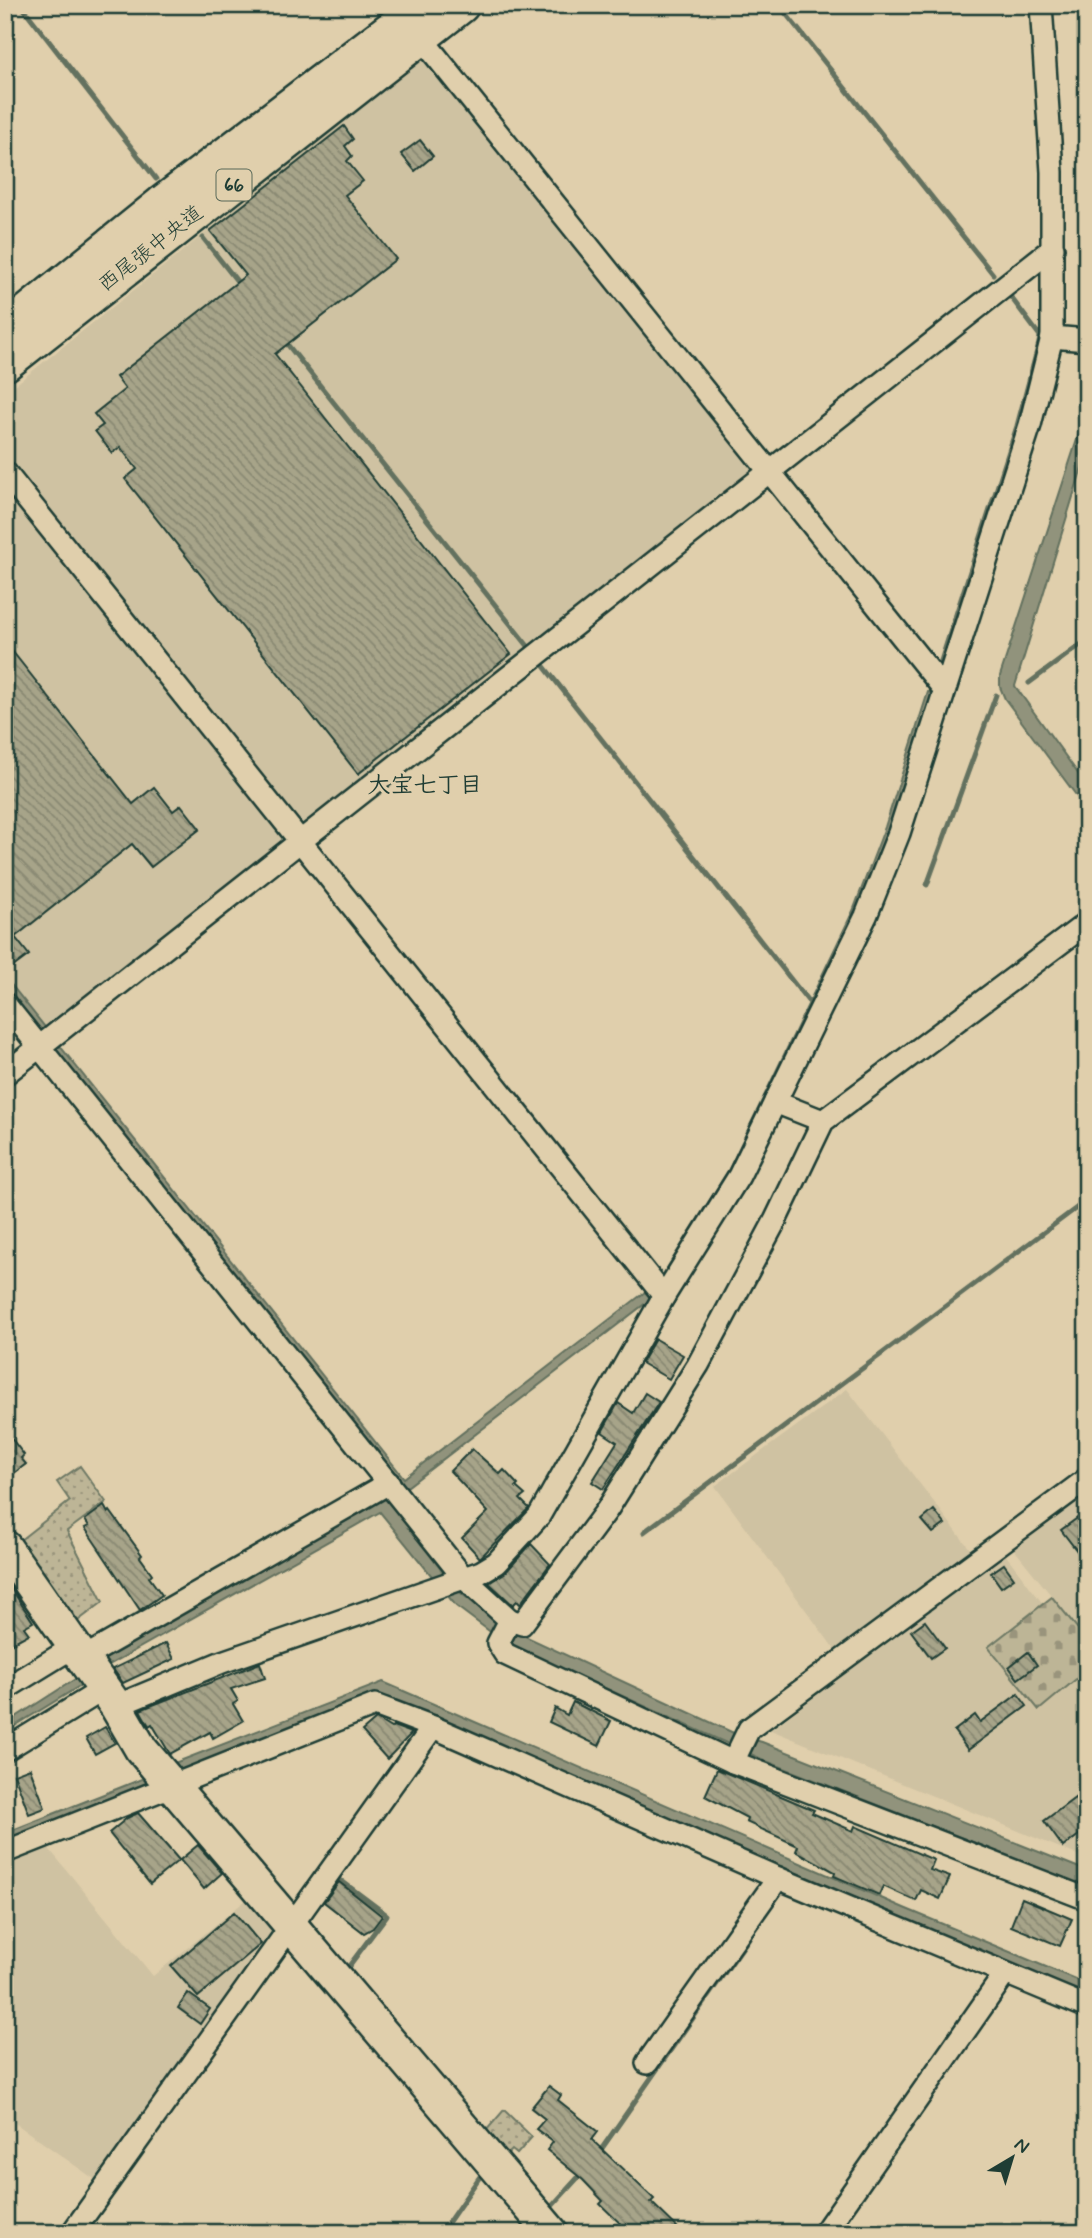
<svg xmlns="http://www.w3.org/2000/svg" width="1092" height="2238" font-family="Mynerve,'Klee One',sans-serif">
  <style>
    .built { fill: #cfc2a2 }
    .cemetery { fill: url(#cemetery-stones); stroke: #6e7965; stroke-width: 2 }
    .park { fill: url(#park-dots); stroke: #6e7965; stroke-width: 2 }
    .water { fill: #91937b; stroke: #63715f; stroke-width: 2 }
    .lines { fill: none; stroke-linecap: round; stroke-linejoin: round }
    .stream { stroke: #63715f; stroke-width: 5 }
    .building { fill: url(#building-back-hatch); stroke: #1f3d34; stroke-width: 2 }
    .street-casing { stroke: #1f3d34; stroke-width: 26 }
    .secondary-casing { stroke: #1f3d34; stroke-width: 37 }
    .primary-casing { stroke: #1f3d34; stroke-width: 40 }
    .street { stroke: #e0cfac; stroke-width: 21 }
    .secondary { stroke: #e0cfac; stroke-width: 32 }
    .primary { stroke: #e0cfac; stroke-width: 35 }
    .labels { text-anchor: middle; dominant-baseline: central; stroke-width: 6; stroke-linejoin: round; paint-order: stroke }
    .shield { fill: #e0cfac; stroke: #596958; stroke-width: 2 }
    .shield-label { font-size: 19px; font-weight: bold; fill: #1f3d34 }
    .street-label { font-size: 21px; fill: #1f3d34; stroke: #e0cfac }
    .neighbourhood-label { font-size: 23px; font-weight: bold; fill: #1f3d34; stroke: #e0cfac }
  </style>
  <defs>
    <pattern id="cemetery-stones" width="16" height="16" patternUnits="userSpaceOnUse" patternTransform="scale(1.75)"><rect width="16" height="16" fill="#bdb596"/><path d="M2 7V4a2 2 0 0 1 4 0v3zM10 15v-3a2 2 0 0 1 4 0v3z" fill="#99947b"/></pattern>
    <pattern id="park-dots" width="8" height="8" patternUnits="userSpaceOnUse" patternTransform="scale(1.75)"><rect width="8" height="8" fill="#bdb596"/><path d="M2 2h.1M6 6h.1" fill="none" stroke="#99947b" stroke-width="1.8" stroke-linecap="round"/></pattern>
    <pattern id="building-back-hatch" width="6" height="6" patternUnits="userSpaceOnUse" patternTransform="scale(1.75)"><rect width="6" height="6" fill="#a7a489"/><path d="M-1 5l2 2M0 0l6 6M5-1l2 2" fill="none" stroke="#878771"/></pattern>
  </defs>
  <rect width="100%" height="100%" fill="#e0cfac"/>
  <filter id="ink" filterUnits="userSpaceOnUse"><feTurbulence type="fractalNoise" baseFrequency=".0143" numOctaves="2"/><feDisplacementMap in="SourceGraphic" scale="14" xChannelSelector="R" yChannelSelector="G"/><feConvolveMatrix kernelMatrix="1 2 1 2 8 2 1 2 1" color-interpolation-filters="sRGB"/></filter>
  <g filter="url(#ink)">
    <!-- built -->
    <g class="built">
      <path d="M419,62l10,1 324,400 -2,11 -443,349 -10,-2 -293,-370v-58z"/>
      <path d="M5,485l277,347 -1,12 -235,184 -41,-51z"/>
      <path d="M847,1389l126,164 -135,101 -123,-168z"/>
      <path d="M1087,1493v147l-74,-92z"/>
      <path d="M1005,1554l38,50 -55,42 51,63 48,-39v189l-316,-129z"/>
      <path d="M46,1845l107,131 98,-80 18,21 5,14 -177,250 -92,-65v-256z"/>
    </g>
    <!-- cemetery -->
    <path class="cemetery" d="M1052,1597l35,43v30l-48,40 -51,-63z"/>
    <!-- park -->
    <g class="park">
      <path d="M80,1466l26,36 -39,29 36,71 -28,21 -56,-82 51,-40 -13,-19z"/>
      <path d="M504,2110l28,27 -15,17 -5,-4 -7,7 -20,-25z"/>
    </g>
    <!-- water -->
    <g class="water">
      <path d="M1087,409v42l-72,235 72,100v24l-82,-111 -5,-12v-11z"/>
      <path d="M928,692l5,2 -43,136 -32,84 -124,257 -68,108 -4,-3 67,-107 124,-258 32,-84z"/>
      <path d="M5,977l399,501 241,-186 6,7 -248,191 -398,-500z"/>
      <path d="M386,1498l70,91 45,36 239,111 22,6 325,129v16l-321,-126 -261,-118 -49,-37 -76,-94 -271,153 -6,-9z"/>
      <path d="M80,1676l6,6 -81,50v-8z"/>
      <path d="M383,1682l521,226 183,76v11l-178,-71 -521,-227h-16l-194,75 -6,-8z"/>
      <path d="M147,1777l5,4 -147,59v-7z"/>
    </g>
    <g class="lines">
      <!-- stream -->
      <g class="stream">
        <path d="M21,5l135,174"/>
        <path d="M779,5l214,269"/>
        <path d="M203,238l37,47"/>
        <path d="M283,339l245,307"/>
        <path d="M543,665l265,336"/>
        <path d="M939,667l78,-241 22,-83 1,-7 -30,-40"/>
        <path d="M1029,683l58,-43"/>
        <path d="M927,885l69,-190"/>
        <path d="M644,1532l443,-332"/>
        <path d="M339,1879l48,36 -41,55"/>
        <path d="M598,2154l151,-216"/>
        <path d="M553,2205l30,-33"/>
        <path d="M441,2233l40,-58"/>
      </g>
    </g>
    <!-- building -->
    <g class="building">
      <path d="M344,126l9,13 -8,7 7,10 -5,5 16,20 -18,14 51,64 -121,95 236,300 -153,120 -233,-295 12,-10 -17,-22 -8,6 -17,-22 8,-6 -9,-11 31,-25 -9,-12 130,-102 -36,-44z"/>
      <path d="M420,140l13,16 -18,15 -14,-17z"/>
      <path d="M5,642l128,162 21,-17 19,24 8,-6 19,24 -49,38 -19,-23 -117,93 14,18 -24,18z"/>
      <path d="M655,1339l28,16 -14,24 -28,-16z"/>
      <path d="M645,1393l14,9 -56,87 -11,-7 25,-40 -15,-10 16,-29 15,10z"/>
      <path d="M5,1430l19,25 -3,3 5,6 -21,16z"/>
      <path d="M472,1449l28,25 4,-4 14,15 -2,2 9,8 -5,4 9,9 -49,50 -18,-20 26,-26 -38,-41z"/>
      <path d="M104,1506l4,7 2,-2 32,44 -2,2 12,17 -3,3 13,18 -22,15 -55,-82 4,-2 -4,-6z"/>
      <path d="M934,1510l11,14 -12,9 -11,-13z"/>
      <path d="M1087,1511v53l-26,-34z"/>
      <path d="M531,1544l19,20 -30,40 -3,-3 -4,4 -24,-22 17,-11z"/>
      <path d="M1004,1564l10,14 -13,9 -10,-14z"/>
      <path d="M5,1579l28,43 -9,5 5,7 -24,13z"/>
      <path d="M925,1621l20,27 -14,10 -20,-27z"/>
      <path d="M166,1643l8,16 -51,24 -10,-14z"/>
      <path d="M1028,1652l9,13 -19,14 -9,-12z"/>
      <path d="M260,1663l5,15 -34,11 7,12 -5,3 10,17 -30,17 -3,-6 -40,22 -18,-30 -3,2 -9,-16z"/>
      <path d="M1018,1694l9,12 -59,44 -14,-19 21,-16 5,7z"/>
      <path d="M573,1702l38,19 -12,25 -50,-24 6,-14 12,7z"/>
      <path d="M376,1719l15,9 2,-2 19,7 -25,26 -25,-28z"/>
      <path d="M105,1727l10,16 -20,11 -9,-16z"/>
      <path d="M30,1768l15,40 -16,6 -15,-40z"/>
      <path d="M717,1769l97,41 -2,3 41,18 2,-5 79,34 -4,10 20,7 -10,22 -19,-9 -5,11 -33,-15 -4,9 -45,-19 1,-4 -39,-21 2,-5 -52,-24 1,-4 -42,-22z"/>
      <path d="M1087,1789v40l-24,18 -19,-26z"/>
      <path d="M138,1813l41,47 -29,24 -41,-51 18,-15z"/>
      <path d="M198,1845l24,28 -18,16 -24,-29z"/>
      <path d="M339,1882l43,34 -9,12 -9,5 -40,-31z"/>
      <path d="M1022,1898l50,21 -12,27 -49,-20z"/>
      <path d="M234,1912l27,32 -63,53 -27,-31z"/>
      <path d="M188,1993l22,16 -10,15 -22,-16z"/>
      <path d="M549,2086l12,9 -3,5 40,32 -6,8 62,59 -3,3 32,31h-53l-30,-29 3,-3 -20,-21 -36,-30 6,-8 -17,-13 9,-10 -14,-11z"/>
    </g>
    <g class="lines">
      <!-- street casing -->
      <g class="street-casing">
        <g id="street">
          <path d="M415,30l529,659"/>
          <path d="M1052,337l35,3"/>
          <path d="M5,472l659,824"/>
          <path d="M5,1004l458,573 47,43 -12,23 7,11 228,108 354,137"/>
          <path d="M5,1074l1048,-826"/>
          <path d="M775,1102l48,19"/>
          <path d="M510,1620l12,4 85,-114 91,-145 77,-144 48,-100 264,-198"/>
          <path d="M83,1658l306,-175"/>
          <path d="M5,1689l70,-43"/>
          <path d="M116,1706l106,-44 259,-90 15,-9 43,-47 125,-220 75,-120 127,-260 33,-83 131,-408 22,-88v-165l-11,-167"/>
          <path d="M5,1750l99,-61"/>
          <path d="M733,1762l16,-33 338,-250"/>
          <path d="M5,1852l370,-147 58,22 345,151 309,129"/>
          <path d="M647,2063l131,-185"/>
          <path d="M72,2233l361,-506"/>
          <path d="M824,2233l180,-258"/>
        </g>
      </g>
      <!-- secondary casing -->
      <g class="secondary-casing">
        <path id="secondary" d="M5,1547l111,159 25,43 411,484"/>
      </g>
      <!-- primary casing -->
      <g class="primary-casing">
        <g id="primary">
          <path d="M5,331l157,-127 261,-199"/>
          <path d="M5,363l456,-358"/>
        </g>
      </g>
      <!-- street -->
      <use href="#street" class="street"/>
      <!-- secondary -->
      <use href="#secondary" class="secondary"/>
      <!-- primary -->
      <use href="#primary" class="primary"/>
    </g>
  </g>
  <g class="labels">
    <!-- shield labels -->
    <rect class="shield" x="216.5" y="169.5" width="35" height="31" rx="5"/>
    <g class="shield-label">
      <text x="234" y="185">66</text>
    </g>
    <!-- street labels -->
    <g class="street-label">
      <text transform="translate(151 249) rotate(-38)">西尾張中央道</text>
    </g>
    <!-- neighbourhood labels -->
    <g class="neighbourhood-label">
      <text x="425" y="786">大宝七丁目</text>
    </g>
  </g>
  <!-- margin -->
  <rect width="1092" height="2238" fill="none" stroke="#e0cfac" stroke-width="28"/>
  <rect x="14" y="14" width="1064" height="2210" fill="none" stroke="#1f3d34" stroke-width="2.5" filter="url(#ink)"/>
  <!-- north arrow -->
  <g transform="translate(1012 2158) rotate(38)" stroke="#e0cfac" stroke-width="5" paint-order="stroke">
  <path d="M0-5L12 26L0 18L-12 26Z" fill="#1f3d34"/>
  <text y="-10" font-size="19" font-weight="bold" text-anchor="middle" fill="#1f3d34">N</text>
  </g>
</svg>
